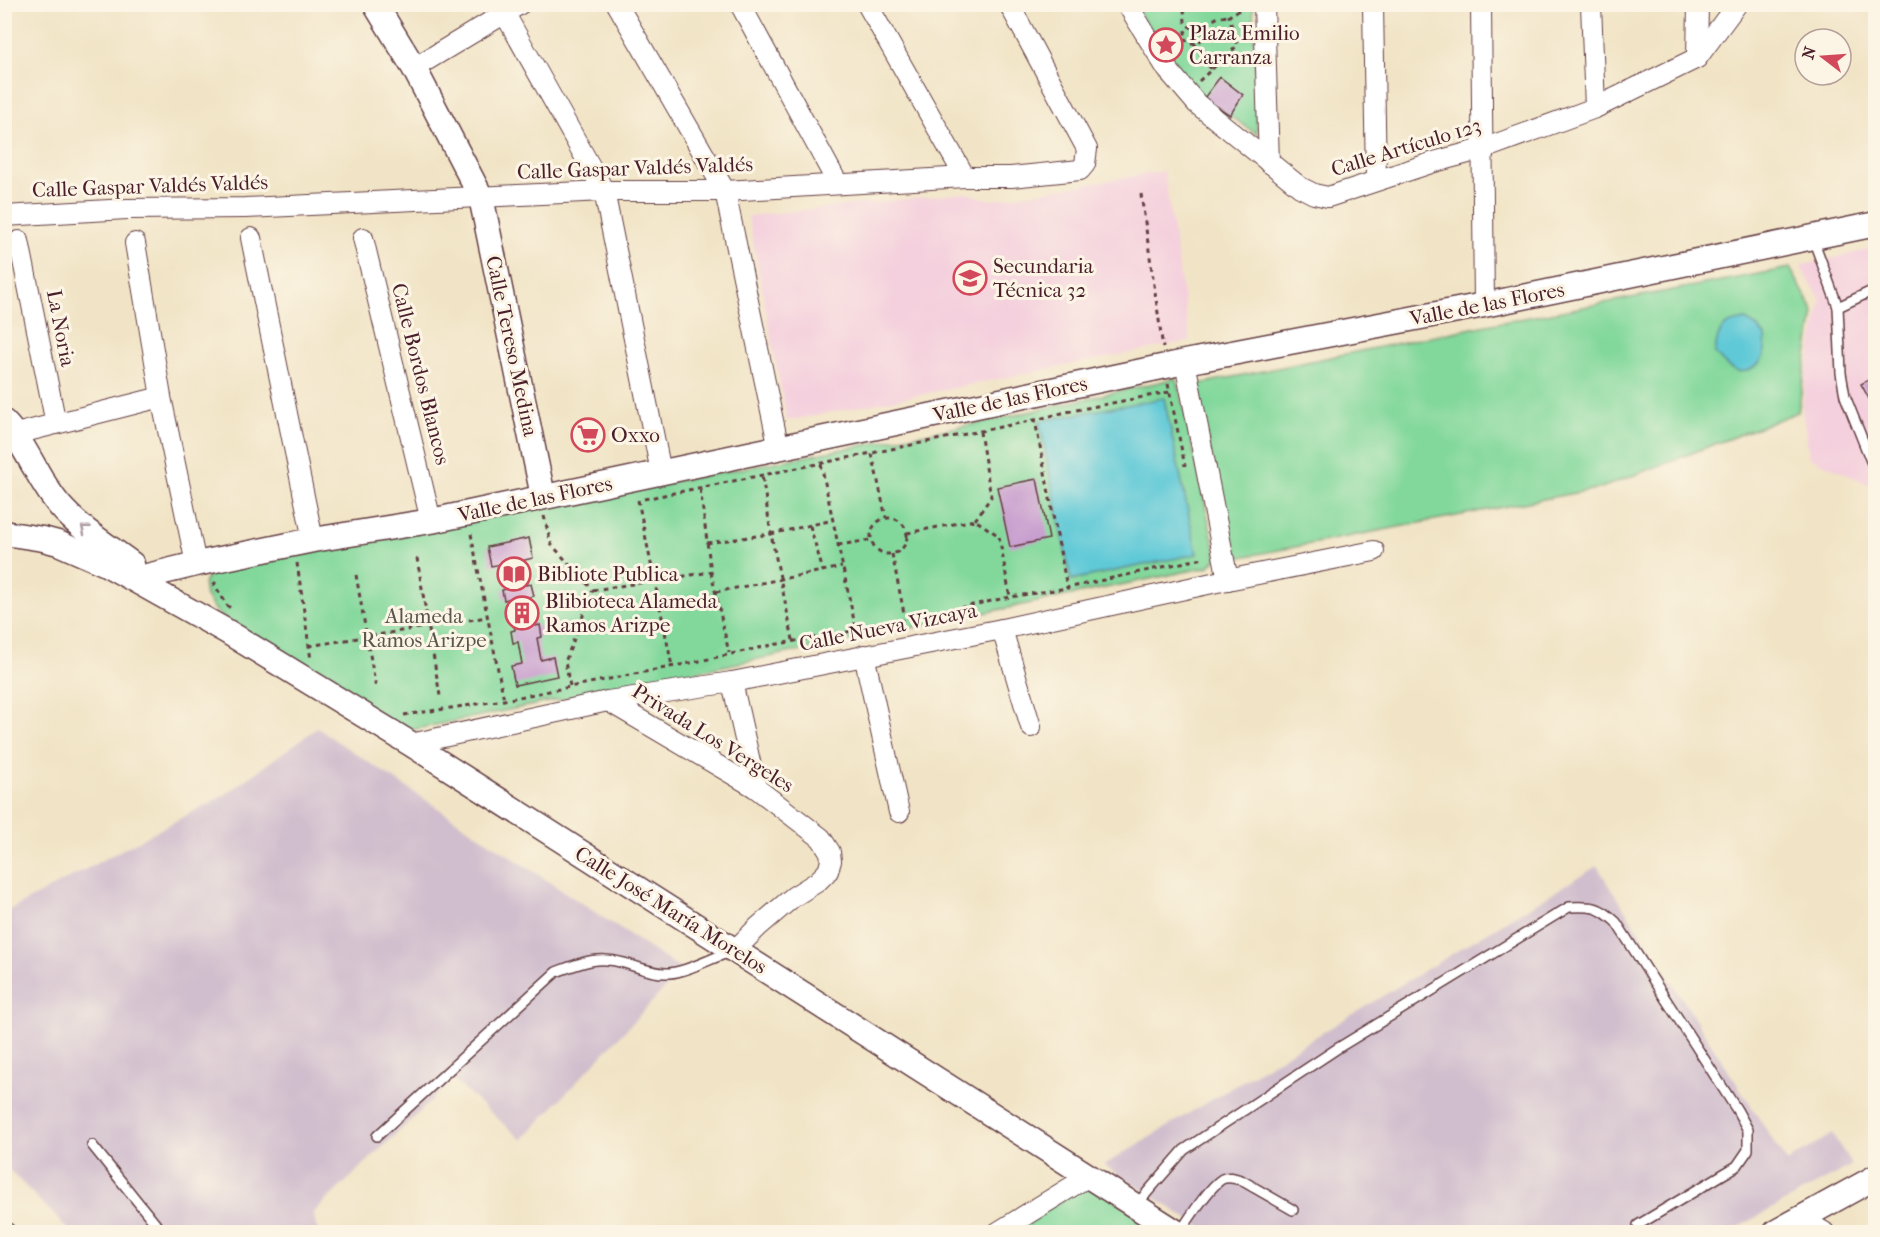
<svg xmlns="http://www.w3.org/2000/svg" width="1880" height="1237" font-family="'IM FELL French Canon',serif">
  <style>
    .built { fill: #f4cfdd }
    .industrial { fill: #d0bdcd }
    .green { fill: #82d89b; stroke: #667c63; stroke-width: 1.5 }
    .water { fill: #5ec9d7; stroke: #547481; stroke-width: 1.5 }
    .building { fill: #c599cd }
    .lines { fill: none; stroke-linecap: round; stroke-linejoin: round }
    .service-casing { stroke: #633d42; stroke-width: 12 }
    .minor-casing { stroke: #633d42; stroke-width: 22 }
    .tertiary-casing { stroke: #633d42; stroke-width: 27 }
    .path { stroke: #633d42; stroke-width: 3; stroke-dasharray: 4.5 4.5; stroke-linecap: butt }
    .service { stroke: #fff; stroke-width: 9 }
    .minor { stroke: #fff; stroke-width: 20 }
    .tertiary { stroke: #fff; stroke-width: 24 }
    .rail-casing { stroke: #4a1f2b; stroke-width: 7 }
    .rail { stroke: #fcf5e5; stroke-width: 4.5; stroke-dasharray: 14; stroke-linecap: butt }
    .oneway { stroke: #ae9aa0 }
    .labels { text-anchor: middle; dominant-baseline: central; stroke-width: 6; stroke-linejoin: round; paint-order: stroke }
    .poi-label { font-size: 21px; fill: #4a1f2b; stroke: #fcf5e5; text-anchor: start }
    .street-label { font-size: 21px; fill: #4a1f2b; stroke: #fcf5e5 }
    .park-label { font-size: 21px; fill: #5b564d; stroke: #fcf5e5 }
  </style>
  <rect width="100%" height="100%" fill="#fcf5e5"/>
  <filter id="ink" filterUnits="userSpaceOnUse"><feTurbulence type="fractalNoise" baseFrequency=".0167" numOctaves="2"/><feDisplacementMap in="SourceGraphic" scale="12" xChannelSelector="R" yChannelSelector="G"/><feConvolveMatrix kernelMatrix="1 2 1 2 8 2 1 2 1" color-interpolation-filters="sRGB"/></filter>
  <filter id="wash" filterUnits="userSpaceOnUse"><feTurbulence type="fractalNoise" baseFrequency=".008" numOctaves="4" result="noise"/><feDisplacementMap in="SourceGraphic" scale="24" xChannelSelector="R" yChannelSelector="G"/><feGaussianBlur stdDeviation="1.35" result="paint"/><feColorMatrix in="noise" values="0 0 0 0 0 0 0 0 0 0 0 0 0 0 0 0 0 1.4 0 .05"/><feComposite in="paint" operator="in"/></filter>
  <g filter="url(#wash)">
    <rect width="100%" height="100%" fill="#f1e4c6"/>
    <!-- built -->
    <g class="built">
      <path d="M1164,171l26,170 -403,80 -39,-205 217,-23 27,7z"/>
      <path d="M1875,248v239l-66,-30 -7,-50 4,-30 15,-77 -21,-34z"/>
    </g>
    <!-- industrial -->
    <g class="industrial">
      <path d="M317,728l365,242 -160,170 -69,-60 -140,133 5,19h-247l-66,-66 -1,-253 222,-119z"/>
      <path d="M1597,866l190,296 45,-28 20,31 -123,67h-521l-104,-67z"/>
    </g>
    <!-- green -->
    <g class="green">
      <path d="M1135,5h118l4,129 -78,-52z"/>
      <path d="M1790,268l24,44 -16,100 -197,76 -364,70 -43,-173 293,-60z"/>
      <path d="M1177,378l40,180 -9,9 -802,164 -185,-115c-16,-17 -28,-33 -2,-48l766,-146z"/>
      <path d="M1090,1183l72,49h-152z"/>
    </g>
    <!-- water -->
    <g class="water">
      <path d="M1746,320l10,6 9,10c0,4 1,10 0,14 -1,12 -15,24 -28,21 -9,-2 -16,-11 -22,-18 3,-25 7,-30 31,-33z"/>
      <path d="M1164,398l33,156 -126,26 -32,-159z"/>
    </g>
    <g id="blocks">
      <!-- building -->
      <g class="building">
        <path d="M1220,77l23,18 -13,20 -26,-17z"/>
        <path d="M1876,376v35l-15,-27z"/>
        <path d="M1037,479l12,60 -39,8 -13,-60z"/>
        <path d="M529,538l4,20 -12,3 5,24 5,-1 3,12 -5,1 6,29 5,-1 2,12 -5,1 4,22 12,-3 4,19 -42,9 -4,-19 11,-2 -4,-22 -5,1 -2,-12 4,-1 -6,-31 -5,1 -2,-10 5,-1 -5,-25 -11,2 -4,-19z"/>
      </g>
    </g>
  </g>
  <g filter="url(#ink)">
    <use href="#blocks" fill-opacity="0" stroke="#633d42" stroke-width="1.5"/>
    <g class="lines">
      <!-- service casing -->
      <g class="service-casing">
        <g id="service">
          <path d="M1813,239l25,68 3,66 4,23 26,65"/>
          <path d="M1838,307l38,-18"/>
          <path d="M377,1136l179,-164c24,-9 42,-17 68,-9 14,4 29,11 45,10 18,-1 42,-15 61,-21"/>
          <path d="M92,1145l70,87"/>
          <path d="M1137,1204l47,-54 154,-102 231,-141c23,-1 30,-1 47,15l121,188 11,20v20l-11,16 -99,59"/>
          <path d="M1180,1232c9,-13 29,-45 42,-53 6,-3 12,-1 19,1l52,30"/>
        </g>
      </g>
      <!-- minor casing -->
      <g class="minor-casing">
        <g id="minor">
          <path d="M617,4l108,187 54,258"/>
          <path d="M740,4l98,180"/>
          <path d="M867,4l98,173"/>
          <path d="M1127,4l40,65 30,35 103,83 14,7 14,3 106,-35 49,-13 112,-41 102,-50 40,-54"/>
          <path d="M1264,4l5,159"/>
          <path d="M1373,4l3,176"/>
          <path d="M1481,4l3,301"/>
          <path d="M1591,4l4,104"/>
          <path d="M505,14l99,177 57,281"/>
          <path d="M1697,58l1,-54"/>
          <path d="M414,68l106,-64"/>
          <path d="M4,216l123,-7 118,-1 359,-17h121l240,-14h46l69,-7 5,-6 2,-15 -78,-145"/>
          <path d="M251,238l62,302"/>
          <path d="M363,238l68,283"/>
          <path d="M19,241l37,183"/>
          <path d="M135,243l26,154 35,167"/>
          <path d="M1185,362l43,218"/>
          <path d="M16,434l145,-37"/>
          <path d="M1002,629l29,98"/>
          <path d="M864,655l35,157"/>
          <path d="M732,682l24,106"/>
          <path d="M608,701l148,87 65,50 9,14 1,9 -3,10 -11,11 -24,15 -35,30 -23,23"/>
          <path d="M411,744l197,-43 124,-19 270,-53 215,-47 157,-31"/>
          <path d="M1802,1219l22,13"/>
          <path d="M998,1232l91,-56"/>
        </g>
      </g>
      <!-- tertiary casing -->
      <g class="tertiary-casing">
        <g id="tertiary">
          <path d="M375,4l39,64 67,129 62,299"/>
          <path d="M4,422c24,25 34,59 56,84 20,23 48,40 72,58"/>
          <path d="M4,533l39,6 15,4 48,21 120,67 185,113 765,488"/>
          <path d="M135,579l61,-15 117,-24 118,-19 754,-159 299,-57 392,-81"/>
          <path d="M1776,1232l100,-55"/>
        </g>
      </g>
      <!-- path -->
      <g class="path">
        <path d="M1184,9l1,13 5,5"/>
        <path d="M1185,38l2,5h10l4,-3 2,-7 -4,-4"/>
        <path d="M1194,43l17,26"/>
        <path d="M1173,46l12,-8v-6l5,-5 9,2 19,-12 11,-1"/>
        <path d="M1199,81l38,-35 -8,-30 15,-9 4,-1"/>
        <path d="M1141,194l22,154"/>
        <path d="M1168,384l17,82"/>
        <path d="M1169,392l-103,20 -31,8 32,168 137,-30"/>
        <path d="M872,454l14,64"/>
        <path d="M821,464l35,166"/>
        <path d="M644,499l391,-79"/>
        <path d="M638,500l34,166"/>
        <path d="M544,516l7,28 42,46"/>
        <circle cx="889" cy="536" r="18"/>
        <path d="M975,520l16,-23 -11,-65"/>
        <path d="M810,526l13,45"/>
        <path d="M907,533l68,-13 24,16 11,61"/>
        <path d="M471,534l33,166"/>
        <path d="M707,543l64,-9 -9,-59"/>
        <path d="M838,545l33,-5"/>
        <path d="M892,554l12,59"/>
        <path d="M417,558l23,138"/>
        <path d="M297,563l14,97"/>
        <path d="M711,572l18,81"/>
        <path d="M356,575l20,114"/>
        <path d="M216,582l-2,2 13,21 5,5"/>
        <path d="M593,590l118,-18 -11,-84"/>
        <path d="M716,592l126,-25"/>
        <path d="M793,640l-22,-106 62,-14"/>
        <path d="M309,646l178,-29"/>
        <path d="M570,686l-5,-24 28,-72"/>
        <path d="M404,715l100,-15 191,-38 77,-17 70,-12 168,-36 57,-9"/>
      </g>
      <!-- service -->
      <use href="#service" class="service"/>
      <!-- minor -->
      <use href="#minor" class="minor"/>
      <!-- tertiary -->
      <use href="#tertiary" class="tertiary"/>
      <!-- rail casing -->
      <g class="rail-casing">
        <path id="rail" d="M4,1221l12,11"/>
      </g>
      <!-- rail -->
      <use href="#rail" class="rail"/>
    </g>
    <!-- one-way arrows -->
    <defs><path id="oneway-chevron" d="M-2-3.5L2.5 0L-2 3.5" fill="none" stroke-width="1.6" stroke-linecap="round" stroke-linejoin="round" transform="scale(1.5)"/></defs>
    <use class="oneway" href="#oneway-chevron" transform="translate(85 529) rotate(-141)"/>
  </g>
  <!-- icons -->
  <defs>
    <g id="sight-ring" transform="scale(1.725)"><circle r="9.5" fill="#fcf5e5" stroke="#d1495b" stroke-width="1.5"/><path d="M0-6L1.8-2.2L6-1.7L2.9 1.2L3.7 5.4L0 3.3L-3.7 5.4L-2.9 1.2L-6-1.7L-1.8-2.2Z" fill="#d1495b"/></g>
    <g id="school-ring" transform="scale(1.725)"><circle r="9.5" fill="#fcf5e5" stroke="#d1495b" stroke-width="1.5"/><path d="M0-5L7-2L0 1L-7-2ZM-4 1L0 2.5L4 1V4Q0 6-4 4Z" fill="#d1495b"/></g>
    <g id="supermarket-ring" transform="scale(1.725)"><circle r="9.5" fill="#fcf5e5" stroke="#d1495b" stroke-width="1.5"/><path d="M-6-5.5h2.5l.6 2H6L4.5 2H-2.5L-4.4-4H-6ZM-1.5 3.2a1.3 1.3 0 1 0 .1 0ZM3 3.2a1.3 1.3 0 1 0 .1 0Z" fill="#d1495b"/></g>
    <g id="library-ring" transform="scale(1.725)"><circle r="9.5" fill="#fcf5e5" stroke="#d1495b" stroke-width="1.5"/><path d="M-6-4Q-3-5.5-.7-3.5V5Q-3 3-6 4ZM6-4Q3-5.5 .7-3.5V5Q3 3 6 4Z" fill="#d1495b"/></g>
    <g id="building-ring" transform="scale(1.725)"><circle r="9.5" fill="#fcf5e5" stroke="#d1495b" stroke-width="1.5"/><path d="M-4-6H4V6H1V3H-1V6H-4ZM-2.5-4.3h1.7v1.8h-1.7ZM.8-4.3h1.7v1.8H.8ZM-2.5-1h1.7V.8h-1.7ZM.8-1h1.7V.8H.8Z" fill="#d1495b"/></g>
  </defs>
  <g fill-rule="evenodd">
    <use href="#sight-ring" x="1166" y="45"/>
    <use href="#school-ring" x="970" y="278"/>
    <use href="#supermarket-ring" x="588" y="435"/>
    <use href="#library-ring" x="514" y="574"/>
    <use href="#building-ring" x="522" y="613"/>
  </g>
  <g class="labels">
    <!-- poi labels -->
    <g class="poi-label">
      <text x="1189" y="33">Plaza Emilio<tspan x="1189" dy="24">Carranza</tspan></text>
      <text x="993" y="266">Secundaria<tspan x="993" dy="24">Técnica 32</tspan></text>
      <text x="611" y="435">Oxxo</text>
      <text x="537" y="574">Bibliote Publica</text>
      <text x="545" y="601">Blibioteca Alameda<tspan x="545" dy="24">Ramos Arizpe</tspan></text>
    </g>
    <!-- street labels -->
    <g class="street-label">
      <text transform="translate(1406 147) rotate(-17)">Calle Artículo 123</text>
      <text transform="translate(635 168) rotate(-2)">Calle Gaspar Valdés Valdés</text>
      <text transform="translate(150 186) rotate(-2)">Calle Gaspar Valdés Valdés</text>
      <text transform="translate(1487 304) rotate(-11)">Valle de las Flores</text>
      <text transform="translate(61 328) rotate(79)">La Noria</text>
      <text transform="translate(512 346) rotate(78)">Calle Tereso Medina</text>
      <text transform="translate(421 374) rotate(76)">Calle Bordos Blancos</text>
      <text transform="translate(1010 399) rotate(-12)">Valle de las Flores</text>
      <text transform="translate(535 499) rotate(-12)">Valle de las Flores</text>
      <text transform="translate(888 627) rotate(-11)">Calle Nueva Vizcaya</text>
      <text transform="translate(713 738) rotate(32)">Privada Los Vergeles</text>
      <text transform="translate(671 910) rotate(32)">Calle José María Morelos</text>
    </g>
    <!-- park labels -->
    <g class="park-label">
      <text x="424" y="616">Alameda<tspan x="424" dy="24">Ramos Arizpe</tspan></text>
    </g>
  </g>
  <!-- margin -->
  <rect width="1880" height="1237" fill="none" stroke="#fcf5e5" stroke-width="24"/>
  <!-- north arrow -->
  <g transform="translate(1823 57) rotate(287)"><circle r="28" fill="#fcf5e5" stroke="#b59f9b" stroke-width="1.5"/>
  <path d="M0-4.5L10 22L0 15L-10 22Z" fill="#d1495b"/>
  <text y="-9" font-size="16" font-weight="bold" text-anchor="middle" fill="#4a1f2b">N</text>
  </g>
</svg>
